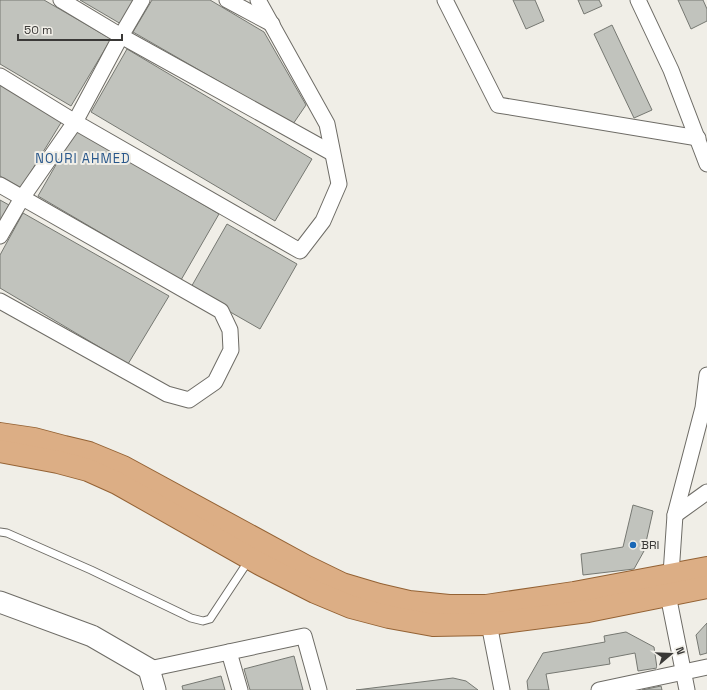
<svg xmlns="http://www.w3.org/2000/svg" width="707" height="690" font-family="'Space Grotesk',sans-serif">
  <style>
    .building { fill: #c1c3bd; stroke: #767872 }
    .lines { fill: none; stroke-linecap: round; stroke-linejoin: round }
    .lane-casing { stroke: #6e6c66; stroke-width: 9 }
    .street-casing { stroke: #6e6c66; stroke-width: 17 }
    .secondary-casing { stroke: #6e6c66; stroke-width: 23 }
    .primary-casing { stroke: #946234; stroke-width: 24 }
    .lane { stroke: #fff; stroke-width: 7 }
    .street { stroke: #fff; stroke-width: 15 }
    .secondary { stroke: #fff; stroke-width: 21 }
    .primary { stroke: #dcae85; stroke-width: 22 }
    .poi-dot { fill: #1867b6; stroke: #f0eee7; stroke-width: 1.5 }
    .labels { text-anchor: middle; dominant-baseline: central; stroke-width: 4; stroke-linejoin: round; paint-order: stroke }
    .poi-label { font-size: 12px; fill: #3a3937; stroke: #f0eee7; text-anchor: start }
    .neighbourhood-label { font-size: 13px; letter-spacing: 1px; fill: #27568a; stroke: #f0eee7 }
  </style>
  <rect width="100%" height="100%" fill="#f0eee7"/>
  <!-- building -->
  <g class="building">
    <path d="M0,0h44l67,39 -40,67 -71,-42z"/>
    <path d="M80,0h54l-13,24z"/>
    <path d="M152,0h58l54,32 42,73 -13,19 -160,-92z"/>
    <path d="M513,0h22l9,21 -18,8z"/>
    <path d="M578,0h21l3,6 -18,8z"/>
    <path d="M678,0h25l4,9v12l-16,8z"/>
    <path d="M612,25l40,85 -18,8 -40,-84z"/>
    <path d="M127,49l185,110 -37,62 -184,-109z"/>
    <path d="M0,85l62,36 -41,67 -21,-12z"/>
    <path d="M76,130l143,84 -38,66 -143,-84z"/>
    <path d="M0,200l9,5 -9,17z"/>
    <path d="M23,213l146,83 -41,68 -128,-76v-33z"/>
    <path d="M227,224l70,40 -37,65 -70,-40z"/>
    <path d="M633,505l20,6 -9,40 -10,18 -51,6 -2,-21 42,-7z"/>
    <path d="M707,623v30l-7,2 -4,-20z"/>
    <path d="M626,632l28,15 3,21 -19,3 -3,-18 -26,5 1,6 -64,10 3,16h-21l-1,-9 16,-28 62,-11 -1,-6z"/>
    <path d="M294,656l9,34h-53l-6,-21z"/>
    <path d="M221,676l4,14h-42l-1,-4z"/>
    <path d="M453,678l13,3 12,9h-122z"/>
    <path d="M661,686l1,4h-20z"/>
  </g>
  <g class="lines">
    <!-- lane casing -->
    <g class="lane-casing">
      <path id="lane" d="M0,532l7,1 84,37 100,48 12,3 7,-2 39,-59"/>
    </g>
    <!-- street casing -->
    <g class="street-casing">
      <g id="street">
        <path d="M61,0l60,36 211,117"/>
        <path d="M227,0l45,24"/>
        <path d="M445,0l53,105 200,33"/>
        <path d="M638,0l33,70 36,94"/>
        <path d="M0,76l75,46 225,129 23,-30 16,-37 -12,-60 -69,-124"/>
        <path d="M0,185l221,126 9,19 1,20 -16,32 -26,18 -22,-6 -167,-93"/>
        <path d="M0,236l22,-38 53,-76 46,-86 21,-36"/>
        <path d="M675,515l32,-23"/>
        <path d="M489,624l13,66"/>
        <path d="M229,652l11,38"/>
        <path d="M149,669l155,-33 15,54"/>
        <path d="M599,690l108,-23"/>
        <path d="M687,690l-19,-95 3,-21 4,-59 28,-107 4,-33"/>
      </g>
    </g>
    <!-- secondary casing -->
    <g class="secondary-casing">
      <path id="secondary" d="M0,602l92,34 57,33 6,21"/>
    </g>
    <!-- primary casing -->
    <g class="primary-casing">
      <g id="primary">
        <path d="M0,434l34,5 30,8 25,6 34,14 182,99 37,18 37,11 30,7 40,4h37l88,-13 133,-25"/>
        <path d="M0,451l58,11 30,8 29,13 145,82 53,27 36,15 38,10 44,8 56,-1 99,-13 119,-24"/>
      </g>
    </g>
    <!-- lane -->
    <use href="#lane" class="lane"/>
    <!-- street -->
    <use href="#street" class="street"/>
    <!-- secondary -->
    <use href="#secondary" class="secondary"/>
    <!-- primary -->
    <use href="#primary" class="primary"/>
  </g>
  <!-- markers -->
  <circle class="poi-dot" cx="633" cy="545" r="4"/>
  <g class="labels">
    <!-- poi labels -->
    <g class="poi-label">
      <text x="641" y="545">BRI</text>
    </g>
    <!-- neighbourhood labels -->
    <g class="neighbourhood-label">
      <text x="83" y="158">NOURI AHMED</text>
    </g>
  </g>
  <!-- north arrow -->
  <g transform="translate(671 654) rotate(71)" stroke="#f0eee7" stroke-width="3" paint-order="stroke">
  <path d="M0-3L7 15L0 10L-7 15Z" fill="#3a3937"/>
  <text y="-6" font-size="11" font-weight="bold" text-anchor="middle" fill="#3a3937">N</text>
  </g>
  <!-- scale -->
  <path d="M18 34v6h104v-6" fill="none" stroke="#3a3937" stroke-width="2"/>
  <text x="24" y="34" font-size="12" fill="#3a3937" stroke="#f0eee7" stroke-width="3" paint-order="stroke">50 m</text>
</svg>
